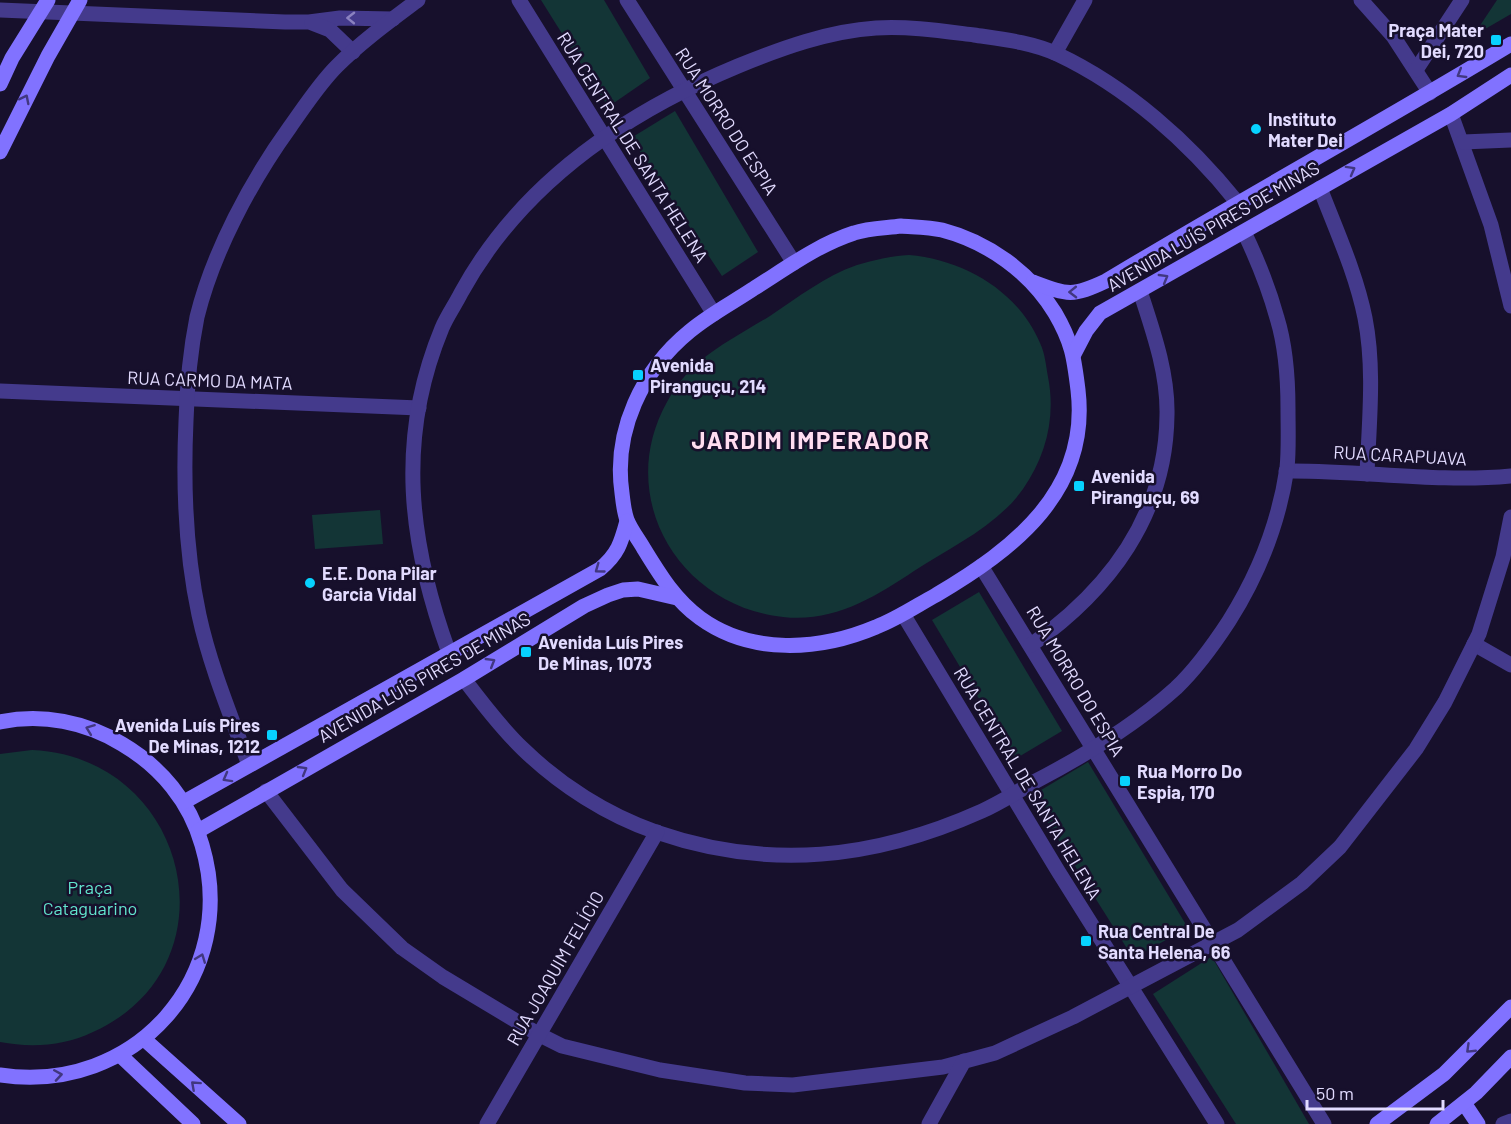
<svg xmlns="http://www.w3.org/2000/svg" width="1511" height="1124" font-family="Barlow,sans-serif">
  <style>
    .green { fill: #133536 }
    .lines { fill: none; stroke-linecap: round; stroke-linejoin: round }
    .street { stroke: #443a8c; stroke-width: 15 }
    .secondary { stroke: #8172ff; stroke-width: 15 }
    .oneway { stroke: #8b82c0 }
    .oneway2 { stroke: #413780 }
    .poi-dot { fill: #07d2ff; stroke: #17102c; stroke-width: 2 }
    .labels { text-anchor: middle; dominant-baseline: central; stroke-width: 5; stroke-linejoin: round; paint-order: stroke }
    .poi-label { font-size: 18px; font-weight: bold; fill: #e2dbff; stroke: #17102c; text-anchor: start }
    .street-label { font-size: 18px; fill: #e2dbff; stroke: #17102c }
    .park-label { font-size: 18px; fill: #62e5ce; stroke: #17102c }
    .district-label { font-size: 24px; font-weight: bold; letter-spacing: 1.5px; fill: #ffddf0; stroke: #17102c }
  </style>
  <rect width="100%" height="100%" fill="#17102c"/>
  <!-- green -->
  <g class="green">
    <path d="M541,0h63l46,78 -42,29z"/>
    <path d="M1497,0h14v14l-38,22z"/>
    <path d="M675,111l83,141 -36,24 -91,-138z"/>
    <path d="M909,255c55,5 108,35 131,88 5,10 6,23 8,34 8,40 -2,79 -25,112 -26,37 -72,58 -109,82 -39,26 -81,52 -131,46 -104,-11 -169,-120 -116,-215 8,-15 20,-30 33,-41 21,-17 47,-31 70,-45 27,-18 55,-40 87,-51 17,-5 34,-9 52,-10z"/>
    <path d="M380,510l3,34 -68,5 -3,-34z"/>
    <path d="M979,592l83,139 -47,28 -83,-139z"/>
    <path d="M32,750c158,7 206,217 61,282 -29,14 -62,16 -93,10v-288z"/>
    <path d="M1088,762l100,166 -55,30 -102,-162z"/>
    <path d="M1211,957h1l97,167h-73l-83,-130z"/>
  </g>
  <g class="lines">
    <!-- street -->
    <g class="street">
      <path d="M519,0l195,314"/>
      <path d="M627,0l167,263"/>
      <path d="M1361,0l32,36 37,57"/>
      <path d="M0,10l285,12h24l31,-4 53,1"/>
      <path d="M312,23l18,7 23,22"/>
      <path d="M1055,53l30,-53"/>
      <path d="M1416,70l46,-70"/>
      <path d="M1451,114l40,111 20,81"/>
      <path d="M1463,142l48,-2"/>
      <path d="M1320,188c16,42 36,85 45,130 10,51 4,105 2,156"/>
      <path d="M0,391l419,17"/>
      <path d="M1286,471c75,-1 150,12 225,5"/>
      <path d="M981,566l343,558"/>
      <path d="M903,614l155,257 159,253"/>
      <path d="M1474,644l37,21"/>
      <path d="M1031,645c78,-55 135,-130 136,-230 1,-42 -14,-84 -27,-124"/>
      <path d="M449,653c-40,-110 -53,-214 -7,-325 5,-12 13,-23 19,-35 60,-110 164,-180 277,-227 44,-18 91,-35 138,-38 33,-2 66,3 98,7 27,4 57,7 83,19 70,33 132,88 180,148"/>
      <path d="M464,679c18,24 37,49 59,70 37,36 84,66 133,83 113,39 219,27 326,-21 18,-8 35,-19 52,-29 50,-26 100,-56 142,-94 20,-19 38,-44 53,-67 29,-46 50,-99 58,-153 2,-19 1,-39 1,-59 0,-30 -2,-62 -11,-91 -8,-29 -20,-59 -33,-86"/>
      <path d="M249,765c-18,-49 -39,-99 -50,-150 -14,-65 -16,-128 -13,-194 1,-35 4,-69 11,-104 16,-65 54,-136 93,-190 15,-21 29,-43 47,-61 24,-24 53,-45 81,-66"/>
      <path d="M266,791l76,99 60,58 41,29 95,57 24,12 98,24 85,13 48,2 150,-18 52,-14 78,-36 165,-87 64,-47 38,-36 76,-98 29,-47 34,-68 24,-77 8,-40"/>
      <path d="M487,1124l170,-292"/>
      <path d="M929,1124l35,-63"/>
      <path d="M1503,1124l8,-3"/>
    </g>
    <!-- secondary -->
    <g class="secondary">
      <path d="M0,84l12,-26 36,-58"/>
      <path d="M0,152l48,-96 32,-56"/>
      <path d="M901,226c13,1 28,1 41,4 46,12 88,42 113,83 17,29 19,44 23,77 12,101 -64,159 -142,205 -20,11 -39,24 -60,32 -57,24 -125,28 -176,-9 -25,-18 -40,-43 -56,-69 -5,-9 -13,-19 -17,-29 -3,-8 -4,-18 -5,-27 -9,-62 20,-123 68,-162 19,-16 42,-28 63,-42 32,-20 64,-44 101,-56 14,-5 32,-5 47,-7z"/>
      <path d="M1033,282c35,13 39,15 73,-1 134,-81 271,-156 405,-237"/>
      <path d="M1074,354l12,-23 14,-18 351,-199 60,-39"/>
      <path d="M0,722c42,-9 86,0 122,22 39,23 68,58 80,101 39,131 -67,250 -202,230"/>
      <path d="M184,802l416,-233c18,-15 21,-26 27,-48"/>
      <path d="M198,831l266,-152 120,-73 24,-11 15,-5 15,-1 39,9"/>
      <path d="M144,1039l95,85"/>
      <path d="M120,1055l73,69"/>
      <path d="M1464,1103l14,21"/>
      <path d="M1377,1124l67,-50 67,-67"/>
      <path d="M1437,1124l39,-31 35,-36"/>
    </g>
  </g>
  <!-- one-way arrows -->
  <defs><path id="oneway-chevron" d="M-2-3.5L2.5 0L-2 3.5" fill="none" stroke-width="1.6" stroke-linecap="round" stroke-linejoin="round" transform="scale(1.5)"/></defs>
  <use class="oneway" href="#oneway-chevron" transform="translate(351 18) rotate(-179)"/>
  <g class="oneway2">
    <use href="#oneway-chevron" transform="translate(1461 74) rotate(149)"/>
    <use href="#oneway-chevron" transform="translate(25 99) rotate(-63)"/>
    <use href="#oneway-chevron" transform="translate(1351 170) rotate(-29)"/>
    <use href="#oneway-chevron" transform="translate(1164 278) rotate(-30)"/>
    <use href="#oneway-chevron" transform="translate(1073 292) rotate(179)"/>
    <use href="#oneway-chevron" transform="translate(599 569) rotate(144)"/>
    <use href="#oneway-chevron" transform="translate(491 662) rotate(-31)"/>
    <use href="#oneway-chevron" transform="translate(90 729) rotate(-159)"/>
    <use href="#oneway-chevron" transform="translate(303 770) rotate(-30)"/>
    <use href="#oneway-chevron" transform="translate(227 778) rotate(151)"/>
    <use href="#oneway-chevron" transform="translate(201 958) rotate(-69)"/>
    <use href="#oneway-chevron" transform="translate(1470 1049) rotate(136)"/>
    <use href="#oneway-chevron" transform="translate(58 1075) rotate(-9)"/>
    <use href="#oneway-chevron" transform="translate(195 1085) rotate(-138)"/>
  </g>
  <!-- markers -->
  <g class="poi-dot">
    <rect x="1490" y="34" width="12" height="12" rx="3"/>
    <circle cx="1256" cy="129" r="6"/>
    <rect x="632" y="369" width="12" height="12" rx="3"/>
    <rect x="1073" y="480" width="12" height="12" rx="3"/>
    <circle cx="310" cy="583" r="6"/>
    <rect x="520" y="646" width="12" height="12" rx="3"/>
    <rect x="266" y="729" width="12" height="12" rx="3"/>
    <rect x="1119" y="775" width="12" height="12" rx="3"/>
    <rect x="1080" y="935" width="12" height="12" rx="3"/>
  </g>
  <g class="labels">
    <!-- poi labels -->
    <g class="poi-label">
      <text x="1484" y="30" text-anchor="end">Praça Mater<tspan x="1484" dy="21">Dei, 720</tspan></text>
      <text x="1268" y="119">Instituto<tspan x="1268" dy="21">Mater Dei</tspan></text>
      <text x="650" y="365">Avenida<tspan x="650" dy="21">Piranguçu, 214</tspan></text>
      <text x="1091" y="476">Avenida<tspan x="1091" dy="21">Piranguçu, 69</tspan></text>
      <text x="322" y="573">E.E. Dona Pilar<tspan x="322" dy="21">Garcia Vidal</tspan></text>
      <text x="538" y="642">Avenida Luís Pires<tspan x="538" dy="21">De Minas, 1073</tspan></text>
      <text x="260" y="725" text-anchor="end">Avenida Luís Pires<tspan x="260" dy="21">De Minas, 1212</tspan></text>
      <text x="1137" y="771">Rua Morro Do<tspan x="1137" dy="21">Espia, 170</tspan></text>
      <text x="1098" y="931">Rua Central De<tspan x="1098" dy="21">Santa Helena, 66</tspan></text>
    </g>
    <!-- street labels -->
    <g class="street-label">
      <text transform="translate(727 121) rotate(57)">RUA MORRO DO ESPIA</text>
      <text transform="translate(633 147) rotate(58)">RUA CENTRAL DE SANTA HELENA</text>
      <text transform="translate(1213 226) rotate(-30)">AVENIDA LUÍS PIRES DE MINAS</text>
      <text transform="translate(210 380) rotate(2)">RUA CARMO DA MATA</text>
      <text transform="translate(1400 455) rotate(3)">RUA CARAPUAVA</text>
      <text transform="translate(424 677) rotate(-30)">AVENIDA LUÍS PIRES DE MINAS</text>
      <text transform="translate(1076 681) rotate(59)">RUA MORRO DO ESPIA</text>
      <text transform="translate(1028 783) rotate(59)">RUA CENTRAL DE SANTA HELENA</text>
      <text transform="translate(555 968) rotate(-60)">RUA JOAQUIM FELÍCIO</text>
    </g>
    <!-- park labels -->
    <g class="park-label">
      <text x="90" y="887">Praça<tspan x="90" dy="21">Cataguarino</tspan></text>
    </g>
    <!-- district labels -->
    <g class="district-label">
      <text x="811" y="439">JARDIM IMPERADOR</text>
    </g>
  </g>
  <!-- scale -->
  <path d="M1307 1100v9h136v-9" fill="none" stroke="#e2dbff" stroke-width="3"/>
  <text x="1316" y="1100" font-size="18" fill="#e2dbff" stroke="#17102c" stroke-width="4.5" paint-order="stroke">50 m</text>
</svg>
